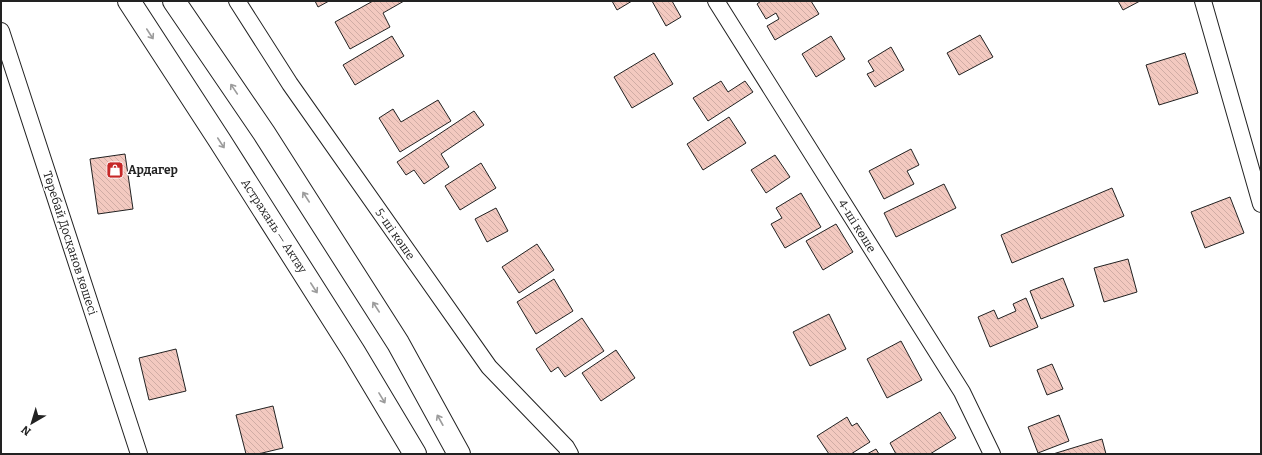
<svg xmlns="http://www.w3.org/2000/svg" width="1262" height="455" font-family="Bitter,serif">
  <style>
    .building { fill: url(#building-back-hatch); stroke: #222 }
    .lines { fill: none; stroke-linecap: round; stroke-linejoin: round }
    .minor-casing { stroke: #222; stroke-width: 18 }
    .trunk-casing { stroke: #222; stroke-width: 24 }
    .minor { stroke: #fff; stroke-width: 16 }
    .trunk { stroke: #fff; stroke-width: 22 }
    .oneway { stroke: #9c9c9c }
    .labels { text-anchor: middle; dominant-baseline: central; stroke-width: 3; stroke-linejoin: round; paint-order: stroke }
    .poi-label { font-size: 12px; font-weight: bold; fill: #222; stroke: #fff; text-anchor: start }
    .street-label { font-size: 12px; fill: #222; stroke: #fff }
  </style>
  <defs>
    <pattern id="building-back-hatch" width="6" height="6" patternUnits="userSpaceOnUse"><rect width="6" height="6" fill="#f3c9c0"/><path d="M-1 5l2 2M0 0l6 6M5-1l2 2" fill="none" stroke="#d0aca5"/></pattern>
  </defs>
  <rect width="100%" height="100%" fill="#fff"/>
  <!-- building -->
  <g class="building">
    <path d="M315,1h14l-11,6z"/>
    <path d="M373,1h31l-21,12 7,14 -40,22 -15,-27z"/>
    <path d="M612,1h20l-15,9z"/>
    <path d="M652,1h20l9,16 -15,9z"/>
    <path d="M761,1h50l8,13 -44,26 -8,-14 12,-7 -3,-6 -10,6 -9,-15z"/>
    <path d="M1118,1h22l-17,9z"/>
    <path d="M980,35l13,22 -34,18 -12,-22z"/>
    <path d="M392,36l12,20 -49,29 -12,-20z"/>
    <path d="M831,36l14,23 -29,18 -14,-23z"/>
    <path d="M891,47l13,23 -29,17 -8,-13 7,-3 -6,-10z"/>
    <path d="M654,53l19,31 -41,24 -18,-31z"/>
    <path d="M1185,53l13,40 -39,12 -13,-40z"/>
    <path d="M721,81l7,11 17,-11 8,11 -45,29 -15,-23z"/>
    <path d="M438,100l13,21 -51,31 -21,-34 14,-9 8,13z"/>
    <path d="M474,111l10,14 -43,29 8,13 -25,17 -10,-14 -8,5 -9,-13z"/>
    <path d="M729,117l17,26 -43,27 -16,-26z"/>
    <path d="M911,149l8,16 -12,6 7,13 -30,15 -15,-28z"/>
    <path d="M125,154l8,55 -35,5 -8,-55z"/>
    <path d="M775,155l15,22 -24,16 -15,-23z"/>
    <path d="M481,163l15,25 -36,22 -15,-24z"/>
    <path d="M944,184l12,24 -60,29 -12,-24z"/>
    <path d="M1112,188l12,28 -112,47 -11,-28z"/>
    <path d="M801,193l20,34 -36,21 -14,-24 11,-6 -6,-10z"/>
    <path d="M1230,197l14,36 -39,15 -14,-36z"/>
    <path d="M496,208l12,23 -21,11 -12,-23z"/>
    <path d="M836,224l17,28 -30,18 -17,-29z"/>
    <path d="M537,244l17,26 -35,23 -17,-26z"/>
    <path d="M1128,259l9,33 -33,10 -10,-34z"/>
    <path d="M1063,278l11,28 -33,13 -11,-28z"/>
    <path d="M554,279l19,32 -37,23 -19,-32z"/>
    <path d="M1026,298l12,29 -48,20 -12,-30 16,-7 4,9 18,-8 -3,-7z"/>
    <path d="M829,314l17,35 -36,17 -17,-34z"/>
    <path d="M582,318l22,33 -39,26 -7,-10 -7,5 -15,-23z"/>
    <path d="M901,341l21,39 -35,18 -20,-39z"/>
    <path d="M176,349l10,42 -37,9 -10,-42z"/>
    <path d="M616,350l19,28 -34,23 -19,-28z"/>
    <path d="M1052,364l11,25 -16,6 -10,-25z"/>
    <path d="M273,406l10,42 -25,6h-12l-10,-39z"/>
    <path d="M940,412l16,26 -26,16h-34l-6,-11z"/>
    <path d="M1059,415l10,26 -31,12 -10,-26z"/>
    <path d="M847,417l5,9 5,-3 13,19 -19,12h-22l-12,-18z"/>
    <path d="M1102,439l4,15h-53z"/>
    <path d="M876,449l3,5h-12z"/>
  </g>
  <g class="lines">
    <!-- minor casing -->
    <g class="minor-casing">
      <g id="minor">
        <path d="M237,1l53,83 199,283 77,80 4,7"/>
        <path d="M716,1l246,391 30,62"/>
        <path d="M1203,1l58,203"/>
        <path d="M1,31l138,423"/>
      </g>
    </g>
    <!-- trunk casing -->
    <g class="trunk-casing">
      <g id="trunk">
        <path d="M129,1l91,140 134,211 61,102"/>
        <path d="M174,1l90,132 134,210 61,111"/>
      </g>
    </g>
    <!-- minor -->
    <use href="#minor" class="minor"/>
    <!-- trunk -->
    <use href="#trunk" class="trunk"/>
  </g>
  <!-- one-way arrows -->
  <defs><path id="oneway-shaft" d="M-6 0H5M1.5-3L5.5 0L1.5 3" fill="none" stroke-width="1.6" stroke-linecap="round" stroke-linejoin="round"/></defs>
  <g class="oneway">
    <use href="#oneway-shaft" transform="translate(150 34) rotate(57)"/>
    <use href="#oneway-shaft" transform="translate(234 89) rotate(-124)"/>
    <use href="#oneway-shaft" transform="translate(221 143) rotate(57)"/>
    <use href="#oneway-shaft" transform="translate(306 197) rotate(-123)"/>
    <use href="#oneway-shaft" transform="translate(314 288) rotate(57)"/>
    <use href="#oneway-shaft" transform="translate(376 307) rotate(-123)"/>
    <use href="#oneway-shaft" transform="translate(382 398) rotate(59)"/>
    <use href="#oneway-shaft" transform="translate(440 420) rotate(-119)"/>
  </g>
  <!-- icons -->
  <defs>
    <g id="shop-square" transform="scale(0.9)"><rect x="-9" y="-9" width="18" height="18" rx="4" fill="#c62828" stroke="#fff"/><path d="M-5-2.5h2.3a2.7 3.5 0 0 1 5.4 0H5L5.5 6h-11ZM-1.5-2.5h3a1.5 2.3 0 0 0-3 0Z" fill="#fff"/></g>
  </defs>
  <g fill-rule="evenodd">
    <use href="#shop-square" x="115" y="170"/>
  </g>
  <g class="labels">
    <!-- poi labels -->
    <g class="poi-label">
      <text x="128" y="170">Ардагер</text>
    </g>
    <!-- street labels -->
    <g class="street-label">
      <text transform="translate(274 226) rotate(57)">Астрахань — Актау</text>
      <text transform="translate(857 226) rotate(58)">4-шi көше</text>
      <text transform="translate(395 234) rotate(55)">5-шi көше</text>
      <text transform="translate(70 243) rotate(72)">Төребай Досқанов көшесі</text>
    </g>
  </g>
  <!-- border -->
  <rect width="1262" height="455" fill="none" stroke="#222222" stroke-width="4"/>
  <!-- north arrow -->
  <g transform="translate(32 423) rotate(218)" stroke="#ffffff" stroke-width="3" paint-order="stroke">
  <path d="M0-3L7 15L0 10L-7 15Z" fill="#222222"/>
  <text y="-6" font-size="11" font-weight="bold" text-anchor="middle" fill="#222222">N</text>
  </g>
</svg>
